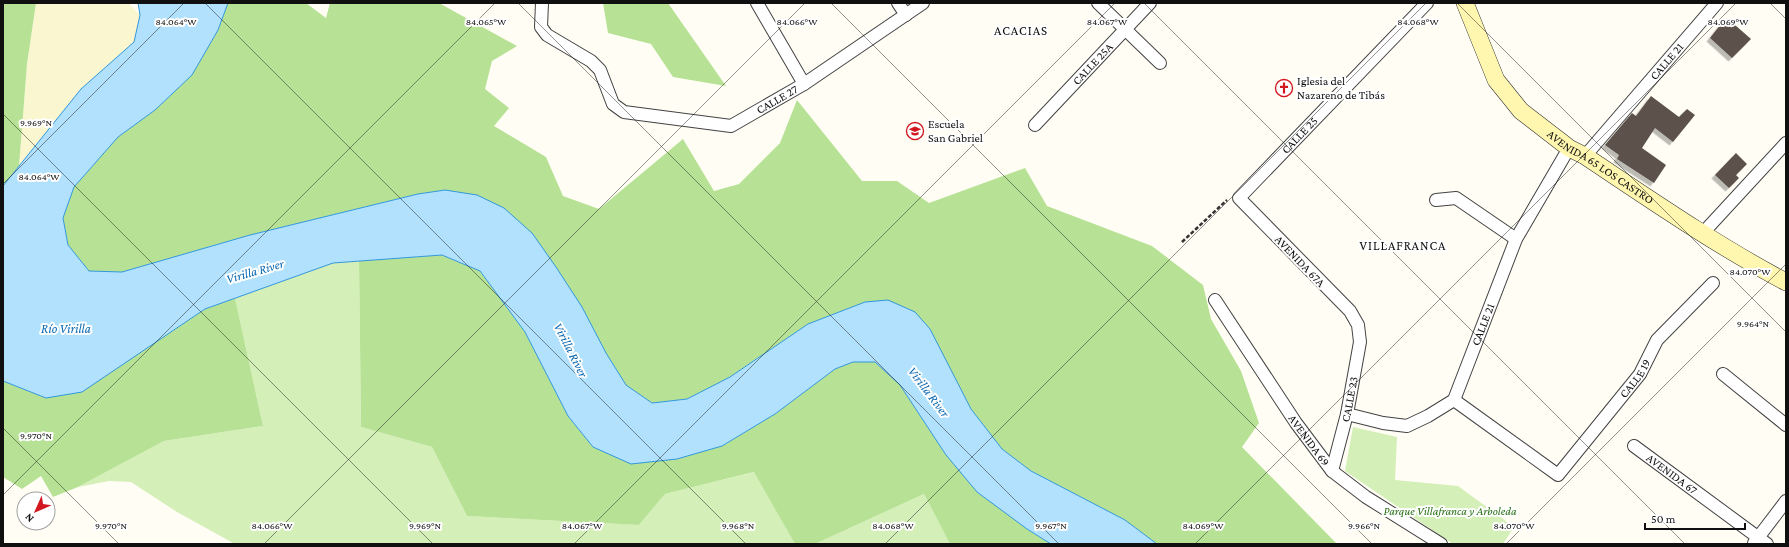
<svg xmlns="http://www.w3.org/2000/svg" width="1789" height="547" font-family="'Crimson Pro',serif">
  <style>
    .farmland { fill: #f9f6d0 }
    .green { fill: #d4efb8 }
    .forest { fill: #b7e295 }
    .water { fill: #b2e1fd; stroke: #3197dc }
    .building { fill: #5b514b; filter: url(#shadow) }
    .lines { fill: none; stroke-linecap: round; stroke-linejoin: round }
    .street-casing { stroke: #434343; stroke-width: 14 }
    .secondary-casing { stroke: #323232; stroke-width: 18 }
    .path { stroke: #323232; stroke-width: 2.5; stroke-dasharray: 4 2; stroke-linecap: butt }
    .street { stroke: #fff; stroke-width: 12 }
    .secondary { stroke: #fff6af; stroke-width: 17 }
    .ticks { fill: none; stroke: #101010; stroke-width: 1; stroke-opacity: 0.45 }
    .labels { text-anchor: middle; dominant-baseline: central; stroke-width: 4; stroke-linejoin: round; paint-order: stroke }
    .street-label { font-size: 12px; fill: #101010; stroke: #fff }
    .poi-label { font-size: 12px; fill: #101010; stroke: #fff; text-anchor: start }
    .park-label { font-size: 12px; font-style: italic; fill: #2a7118; stroke: #fff }
    .neighbourhood-label { font-size: 13px; letter-spacing: 1px; fill: #101010; stroke: #fff }
    .water-label { font-size: 13px; font-style: italic; fill: #0a68b2; stroke: #fff }
    .ticks-label { font-size: 10px; text-anchor: middle; fill: #101010; stroke: #fff; stroke-width: 4; stroke-linejoin: round; paint-order: stroke }
  </style>
  <defs>
    <filter id="shadow"><feDropShadow dx="-3.5" dy="3.5" stdDeviation="0" flood-color="#0004"/></filter>
  </defs>
  <rect width="100%" height="100%" fill="#fffdf4"/>
  <!-- farmland -->
  <path class="farmland" d="M36,3h92l12,12 -6,27 -53,47 -62,77 8,-102z"/>
  <!-- green -->
  <g class="green">
    <path d="M359,261l2,166 71,20 35,69 172,9 26,-31 90,-22 40,72h-560l-58,-32 -46,-30 -22,-1 -31,6 86,-46 99,-15 -28,-128 98,-35z"/>
    <path d="M1353,427l44,10 -2,43 63,6 56,41 -11,17h-50l-108,-73z"/>
    <path d="M924,494l26,50h-135z"/>
  </g>
  <!-- forest -->
  <g class="forest">
    <path d="M3,3h33l-9,61 -8,102 -16,20z"/>
    <path d="M228,3h78l20,15 4,-15h109l78,43 -25,15 -7,28 24,19 -15,18 52,31 17,39 36,13 84,-70 31,52 25,-7 41,-41 17,-43 65,81h35l32,22 96,-35 22,38 105,40 51,39 8,34 30,52 18,52 -17,24 95,97h-180l-32,-24 -94,-49 -29,-22 -31,-40 -19,-37 -87,-70 -57,22 -78,53 -43,22 -35,4 -26,-18 -20,-32 -161,-163 -27,4 -168,41 -128,37 -33,-1 -21,-26 -5,-27 11,-31 44,-50 37,-27 37,-35 26,-45z"/>
    <path d="M603,3h65l58,83 -53,-9 -22,-33 -43,-11z"/>
    <path d="M442,255l38,16 45,61 43,84 25,31 129,-1 53,-32 60,-45 18,-7h22l25,23 46,70 81,74 24,15h-101l-26,-50 -109,50h-20l-41,-72 -89,22 -26,31 -172,-9 -35,-69 -71,-20 -2,-166z"/>
    <path d="M235,298l28,128 -99,15 -86,46 -25,10 -12,-21 -19,13 -19,-12v-96l43,17 105,-54 54,-35z"/>
  </g>
  <!-- water -->
  <path class="water" d="M138,3h90l-10,27 -26,45 -37,35 -37,27 -44,50 -11,31 5,27 21,26 33,1 128,-37 168,-41 27,-4 32,5 27,13 28,25 24,34 26,40 24,46 20,32 26,18 35,-4 43,-22 78,-53 57,-22 23,-2 27,12 15,17 41,80 31,40 29,22 94,49 32,24h-106l-24,-15 -50,-37 -31,-37 -46,-70 -25,-23h-22l-18,7 -60,45 -53,32 -45,13 -46,5 -38,-17 -25,-31 -43,-84 -45,-61 -38,-16 -109,8 -128,46 -123,83 -36,6 -43,-17v-195l78,-97 53,-47 6,-27z"/>
  <!-- building -->
  <g class="building">
    <path d="M1721,24l14,1 16,14 -19,19 -22,-20z"/>
    <path d="M1651,96l28,21 8,-8 8,6 -22,27 -18,-14 -13,20 24,17 -12,18 -37,-24 2,-4 -14,-10 27,-32 4,3z"/>
    <path d="M1736,153l11,11 -11,11 3,3 -10,10 -14,-13z"/>
  </g>
  <g class="lines">
    <!-- street casing -->
    <g class="street-casing">
      <g id="street">
        <path id="s1" d="M542,3l-1,24 6,8 44,26 9,9 13,34 11,8 107,14 73,-42 119,-81"/>
        <path d="M757,3l47,81"/>
        <path d="M898,3l8,12"/>
        <path d="M1098,3l62,60"/>
        <path id="s2" d="M1035,125l115,-122"/>
        <path id="s3" d="M1585,156l132,-153"/>
        <path d="M1436,200l20,-2 60,41"/>
        <path d="M1702,234l84,-91"/>
        <path id="s4" d="M1215,300l81,123 36,48 34,26 75,47"/>
        <path d="M1723,374l63,51"/>
        <path id="s5" d="M1454,400l104,75 82,-101 17,-34 56,-57"/>
        <path id="s6" d="M1347,414l36,9 24,3 21,-10 26,-16 62,-161 53,-91"/>
        <path id="s7" d="M1634,446l133,98"/>
        <path id="s8" d="M1332,471l15,-57 13,-72 -2,-17 -8,-14 -111,-113 188,-195"/>
        <path d="M1754,543l32,-42"/>
      </g>
    </g>
    <!-- secondary casing -->
    <g class="secondary-casing">
      <g id="secondary">
        <path id="s9" d="M1465,3l31,77 25,31 48,37 16,8c66,44 131,89 201,126"/>
      </g>
    </g>
    <!-- path -->
    <path class="path" d="M1182,242l45,-42"/>
    <!-- street -->
    <use href="#street" class="street"/>
    <!-- secondary -->
    <use href="#secondary" class="secondary"/>
  </g>
  <!-- ticks -->
  <path class="ticks" d="M205,3l541,541M518,3l541,541M831,3l541,541M1144,3l541,541M1457,3l329,329M1770,3l16,16M3,114l430,430M3,184l181,-181M3,428l116,116M3,495l492,-492M264,544l541,-541M574,544l541,-541M885,544l541,-541M1195,544l541,-541M1506,544l280,-280"/>
  <!-- icons -->
  <defs>
    <g id="church-ring" transform="scale(0.9)"><circle r="9.5" fill="#fff" stroke="#d21720" stroke-width="1.5"/><path d="M-1.2-6h2.4v3.5h3.3v2.4h-3.3V6h-2.4V-.1h-3.3v-2.4h3.3Z" fill="#d21720"/></g>
    <g id="school-ring" transform="scale(0.9)"><circle r="9.5" fill="#fff" stroke="#d21720" stroke-width="1.5"/><path d="M0-5L7-2L0 1L-7-2ZM-4 1L0 2.5L4 1V4Q0 6-4 4Z" fill="#d21720"/></g>
  </defs>
  <g fill-rule="evenodd">
    <use href="#church-ring" x="1284" y="88"/>
    <use href="#school-ring" x="915" y="131"/>
  </g>
  <g class="labels">
    <!-- street labels -->
    <g class="street-label">
      <text stroke="none"><textPath href="#s3" startOffset="125">CALLE 21</textPath></text>
      <text stroke="none"><textPath href="#s2" startOffset="84">CALLE 25A</textPath></text>
      <text stroke="none"><textPath href="#s1" startOffset="309">CALLE 27</textPath></text>
      <text stroke="none"><textPath href="#s8" startOffset="411">CALLE 25</textPath></text>
      <text stroke="none"><textPath href="#s9" startOffset="220">AVENIDA 65 LOS CASTRO</textPath></text>
      <text transform="translate(1300 261) rotate(46)">AVENIDA 67A</text>
      <text stroke="none"><textPath href="#s6" startOffset="196">CALLE 21</textPath></text>
      <text stroke="none"><textPath href="#s5" startOffset="252">CALLE 19</textPath></text>
      <text stroke="none"><textPath href="#s8" startOffset="74">CALLE 23</textPath></text>
      <text stroke="none"><textPath href="#s4" startOffset="169">AVENIDA 69</textPath></text>
      <text stroke="none"><textPath href="#s7" startOffset="47">AVENIDA 67</textPath></text>
    </g>
    <!-- poi labels -->
    <g class="poi-label">
      <text x="1297" y="81">Iglesia del<tspan x="1297" dy="14">Nazareno de Tibás</tspan></text>
      <text x="928" y="124">Escuela<tspan x="928" dy="14">San Gabriel</tspan></text>
    </g>
    <!-- park labels -->
    <g class="park-label">
      <text x="1450" y="511">Parque Villafranca y Arboleda</text>
    </g>
    <!-- neighbourhood labels -->
    <g class="neighbourhood-label">
      <text x="1021" y="30">ACACIAS</text>
      <text x="1403" y="245">VILLAFRANCA</text>
    </g>
    <!-- water labels -->
    <g class="water-label">
      <text transform="translate(255 271) rotate(-16)">Virilla River</text>
      <text x="66" y="328">Río Virilla</text>
      <text transform="translate(571 350) rotate(63)">Virilla River</text>
      <text transform="translate(929 392) rotate(53)">Virilla River</text>
    </g>
  </g>
  <g class="ticks-label">
    <text x="176" y="25">84.064°W</text>
    <text x="486" y="25">84.065°W</text>
    <text x="797" y="25">84.066°W</text>
    <text x="1107" y="25">84.067°W</text>
    <text x="1418" y="25">84.068°W</text>
    <text x="1728" y="25">84.069°W</text>
    <text x="36" y="126">9.969°N</text>
    <text x="39" y="180">84.064°W</text>
    <text x="1750" y="275">84.070°W</text>
    <text x="1753" y="327">9.964°N</text>
    <text x="36" y="439">9.970°N</text>
    <text x="272" y="529">84.066°W</text>
    <text x="1203" y="529">84.069°W</text>
    <text x="1514" y="529">84.070°W</text>
    <text x="111" y="529">9.970°N</text>
    <text x="425" y="529">9.969°N</text>
    <text x="582" y="529">84.067°W</text>
    <text x="738" y="529">9.968°N</text>
    <text x="893" y="529">84.068°W</text>
    <text x="1051" y="529">9.967°N</text>
    <text x="1364" y="529">9.966°N</text>
  </g>
  <!-- border -->
  <rect width="1789" height="547" fill="none" stroke="#101010" stroke-width="8"/>
  <!-- north arrow -->
  <g transform="translate(36 511) rotate(225)"><circle r="19" fill="#ffffff" stroke="#9f9f9f"/>
  <path d="M0-3L7 15L0 10L-7 15Z" fill="#d21720"/>
  <text y="-6" font-size="11" font-weight="bold" text-anchor="middle" fill="#101010">N</text>
  </g>
  <!-- scale -->
  <path d="M1645 523v6h100v-6" fill="none" stroke="#101010" stroke-width="2"/>
  <text x="1651" y="523" font-size="12" fill="#101010" stroke="#ffffff" stroke-width="3" paint-order="stroke">50 m</text>
</svg>
